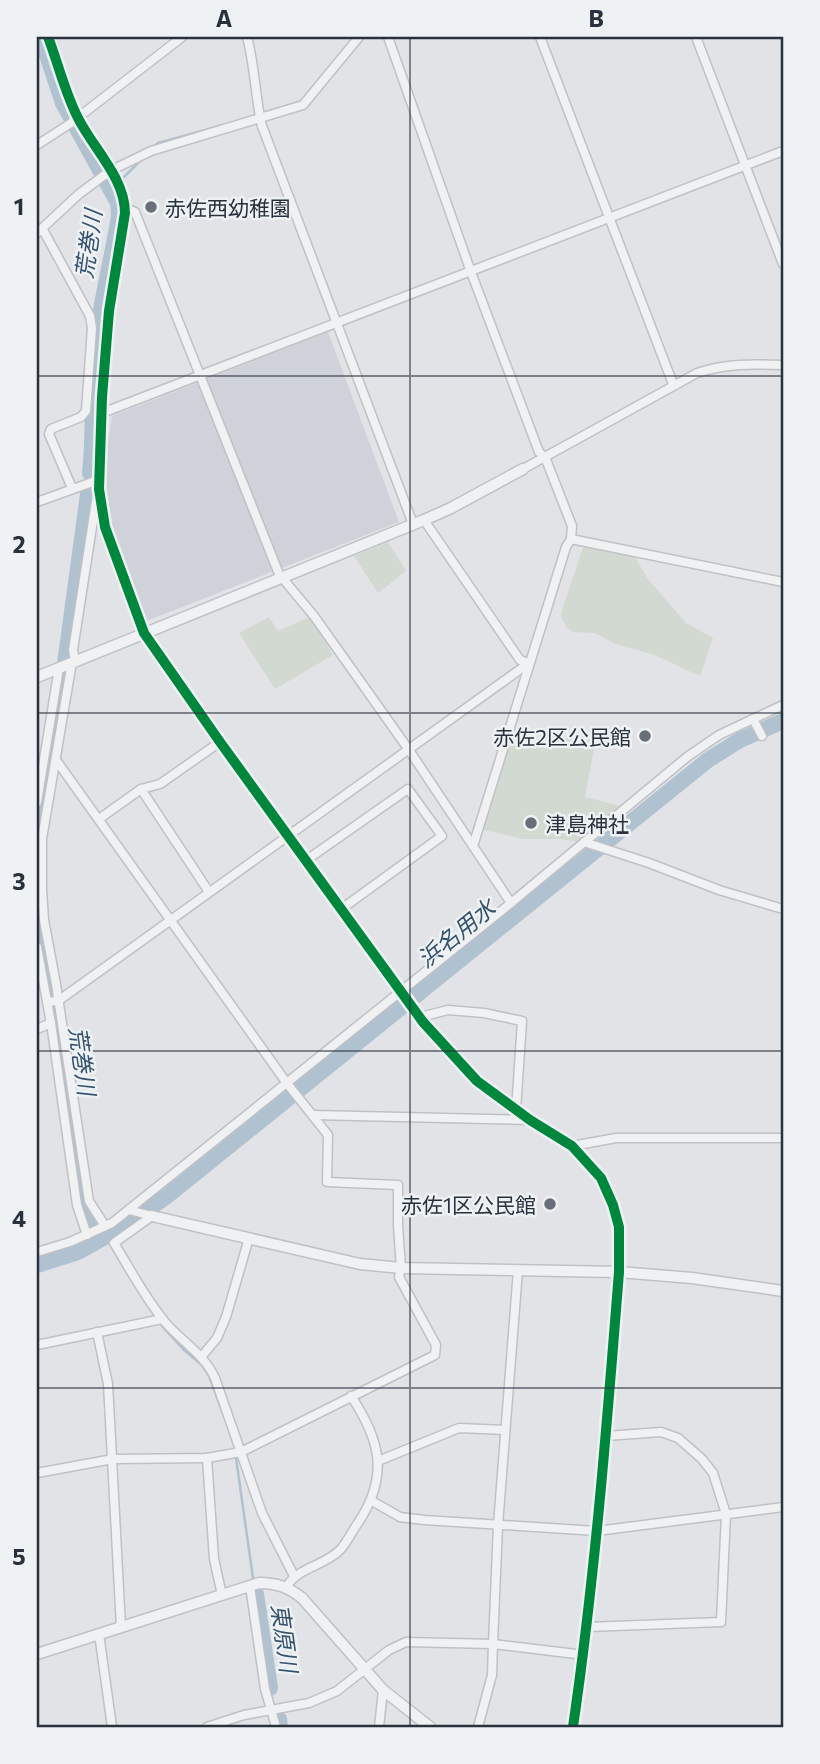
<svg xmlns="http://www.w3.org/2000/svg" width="820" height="1764" font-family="Commissioner,'Noto Sans JP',sans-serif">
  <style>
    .built { fill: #cfd3d9 }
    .green { fill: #d2d9d1 }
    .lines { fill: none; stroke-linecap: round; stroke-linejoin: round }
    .stream { stroke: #b0c1d0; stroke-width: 2.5 }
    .river { stroke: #b0c1d0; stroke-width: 16 }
    .minor-casing { stroke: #bfc1c4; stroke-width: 11 }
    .tertiary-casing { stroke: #bfc1c4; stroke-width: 13 }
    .minor { stroke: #f0f1f3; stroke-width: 8 }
    .tertiary { stroke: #f0f1f3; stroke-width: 10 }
    .cycleway-casing { stroke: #eef2f5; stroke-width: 15 }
    .cycleway { stroke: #00873e; stroke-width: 10 }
    .grid { fill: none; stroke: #29313e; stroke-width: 2; stroke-opacity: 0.55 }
    .poi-dot { fill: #696f79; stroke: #eef2f5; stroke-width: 2.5 }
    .labels { text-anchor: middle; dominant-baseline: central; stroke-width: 5; stroke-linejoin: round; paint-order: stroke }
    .poi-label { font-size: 21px; fill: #29313e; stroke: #eef2f5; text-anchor: start }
    .water-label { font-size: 23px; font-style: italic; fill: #355270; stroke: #eef2f5 }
    .neatline { fill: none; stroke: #29313e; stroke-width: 2.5 }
    .grid-label { font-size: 23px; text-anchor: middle; font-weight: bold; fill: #29313e }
  </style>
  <rect width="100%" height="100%" fill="#e1e3e6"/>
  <!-- built -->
  <path class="built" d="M328,332l71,190 -255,100 -38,-106 -5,-31 11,-69z"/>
  <!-- green -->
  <g class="green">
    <path d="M388,542l18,29 -28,22 -24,-37z"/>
    <path d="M584,545l49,8 14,25 39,45 27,15 -13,38 -48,-22 -37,-10 -20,-11 -22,-1 -6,-4 -6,-11 1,-7z"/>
    <path d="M269,617l9,14 32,-14 23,38 -58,34 -36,-56z"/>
    <path d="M577,732l19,6 -11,59 35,9 -42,36 -17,-3h-38l-43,-10 28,-94 47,12z"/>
  </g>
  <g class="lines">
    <!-- stream -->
    <g class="stream">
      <path d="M154,147l4,-4 73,-20"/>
      <path d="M120,181l22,-22"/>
      <path d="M162,1326l22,24 18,15 7,11 15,40"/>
      <path d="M236,1458l17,120"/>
    </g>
    <!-- river -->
    <g class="river">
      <path d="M41,37l22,66 55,100 1,13c-8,50 -22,99 -25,149 -2,36 0,72 -4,108"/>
      <path d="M37,837l27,-166 25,-184"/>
      <path d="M37,900l38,246 7,58 9,23"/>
      <path d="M37,1265l41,-13 45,-25 44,-31 541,-436 32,-20 43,-19"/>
      <path d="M256,1594l14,94"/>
      <path d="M279,1719l1,8"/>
    </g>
    <!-- minor casing -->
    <g class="minor-casing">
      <g id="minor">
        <path d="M48,37c10,26 17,56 30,81 15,30 47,60 47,95l-16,98 -7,86 -3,92 6,38 39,106 76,109 203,280 54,59 53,39 42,26 29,32 12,27 6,22v45c-12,152 -24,304 -46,455"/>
        <path d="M247,37c8,29 8,60 15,89l151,398"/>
        <path d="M388,37l83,235 68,180 6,5 27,69 -1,13 -5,8 -93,299"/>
        <path d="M540,37l133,347"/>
        <path d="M696,37l87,227"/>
        <path d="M37,145l34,-22 111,-86"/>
        <path d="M125,207l10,5 144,362 35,42 95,134 102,153"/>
        <path d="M42,228l48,88 2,12 -6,83 -5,6 -30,12 -2,5 23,54"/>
        <path d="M37,233l42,-39 31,-23 41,-20 152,-46 56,-68"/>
        <path d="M102,413l681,-262"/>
        <path d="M523,469l174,-96c29,-10 56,-9 86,-8"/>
        <path d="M37,502l61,-22"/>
        <path d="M571,539l212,43"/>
        <path d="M75,661l-2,-11 24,-155"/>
        <path d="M72,662l-30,177v51l2,30 12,64 33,217 16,25"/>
        <path d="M753,719l9,17"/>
        <path d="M141,789l68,103"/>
        <path d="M37,802l22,-134"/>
        <path d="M99,819l42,-30 19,-5 60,-42"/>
        <path d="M584,842l65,21 70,27 64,19"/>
        <path d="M305,861l103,-72 34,47 -102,74"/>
        <path d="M37,947l14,76 26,182 10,30"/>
        <path d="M47,1002l11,-1 471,-338 -9,-3 -96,-140"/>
        <path d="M420,1017l28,-7 36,3 38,8 -6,89"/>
        <path d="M37,1029l14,-6"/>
        <path d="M313,1115l217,5"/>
        <path d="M572,1146l44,-8h167"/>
        <path d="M129,1210l23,6"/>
        <path d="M152,1216l-38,27c16,26 31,55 51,79 17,20 39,32 50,56l47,135 32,63"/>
        <path d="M37,1252l33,-10 42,-19 399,-320 176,-146 32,-22 64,-30"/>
        <path d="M97,1332l11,52 13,243"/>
        <path d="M37,1345l125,-26"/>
        <path d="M202,1356l15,-18 9,-21 23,-79"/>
        <path d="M207,1458l7,101 8,36"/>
        <path d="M378,1461l81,-33 46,2"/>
        <path d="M37,1473l76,-14 94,-1 34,-6 194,-97 1,-10 -37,-68 2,-9 -3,-43v-40l-71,-3 1,-47 -42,-53 -230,-322"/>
        <path d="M372,1501l28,16 24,3 173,11 186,-24"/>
        <path d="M250,1586l15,103 11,38"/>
        <path d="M287,1586c12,-19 37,-20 53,-36 7,-7 12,-19 18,-27 31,-47 23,-82 -7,-127"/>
        <path d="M587,1627l134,-5 5,-108 -13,-41 -11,-14 -24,-21 -17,-6 -55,4"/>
        <path d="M99,1634l13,93"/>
        <path d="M207,1727l37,-12 65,-12 28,-12 52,-41 17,-8 87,2 5,-119 20,-255"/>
        <path d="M379,1727l4,-37"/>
        <path d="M478,1727l14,-52 1,-31 91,11"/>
      </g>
    </g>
    <!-- tertiary casing -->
    <g class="tertiary-casing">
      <g id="tertiary">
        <path d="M37,677l387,-157 27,-12 72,-39"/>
        <path d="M152,1216l208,48 41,4 218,4 73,6 91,13"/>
        <path d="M37,1654l222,-71c18,0 29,4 43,15l81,92 47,37"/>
      </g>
    </g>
    <!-- minor -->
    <use href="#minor" class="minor"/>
    <!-- tertiary -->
    <use href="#tertiary" class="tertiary"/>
    <!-- cycleway casing -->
    <g class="cycleway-casing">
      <path id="cycleway" d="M48,37c10,26 17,56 30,81 15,30 47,60 47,95l-16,98 -7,86 -3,92 6,38 39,106 76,109 203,280 54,59 53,39 42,26 29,32 12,27 6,22v45c-12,152 -24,304 -46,455"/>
    </g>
    <!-- cycleway -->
    <use href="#cycleway" class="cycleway"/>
  </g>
  <!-- grid -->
  <path class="grid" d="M410,37v1690M37,376h746M37,713h746M37,1051h746M37,1388h746"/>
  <!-- markers -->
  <g class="poi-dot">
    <circle cx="151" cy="207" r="7"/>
    <circle cx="645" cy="736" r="7"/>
    <circle cx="531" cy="823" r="7"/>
    <circle cx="550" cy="1204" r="7"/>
  </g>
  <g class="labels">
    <!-- poi labels -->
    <g class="poi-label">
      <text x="165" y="207">赤佐西幼稚園</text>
      <text x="631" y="736" text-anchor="end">赤佐2区公民館</text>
      <text x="545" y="823">津島神社</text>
      <text x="536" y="1204" text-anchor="end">赤佐1区公民館</text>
    </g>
    <!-- water labels -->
    <g class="water-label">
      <text transform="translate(88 244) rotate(-82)">荒巻川</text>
      <text transform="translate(456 933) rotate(-39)">浜名用水</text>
      <text transform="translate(83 1061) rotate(82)">荒巻川</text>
      <text transform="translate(285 1638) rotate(82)">東原川</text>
    </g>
  </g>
  <!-- border -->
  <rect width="820" height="1764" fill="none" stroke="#eef2f5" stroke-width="77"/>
  <rect x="38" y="38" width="744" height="1688" class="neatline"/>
  <g class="grid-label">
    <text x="224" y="27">A</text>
    <text x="596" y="27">B</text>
    <text x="19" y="215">1</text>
    <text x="19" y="553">2</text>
    <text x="19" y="890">3</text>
    <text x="19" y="1227">4</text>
    <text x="19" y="1565">5</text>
  </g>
</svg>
